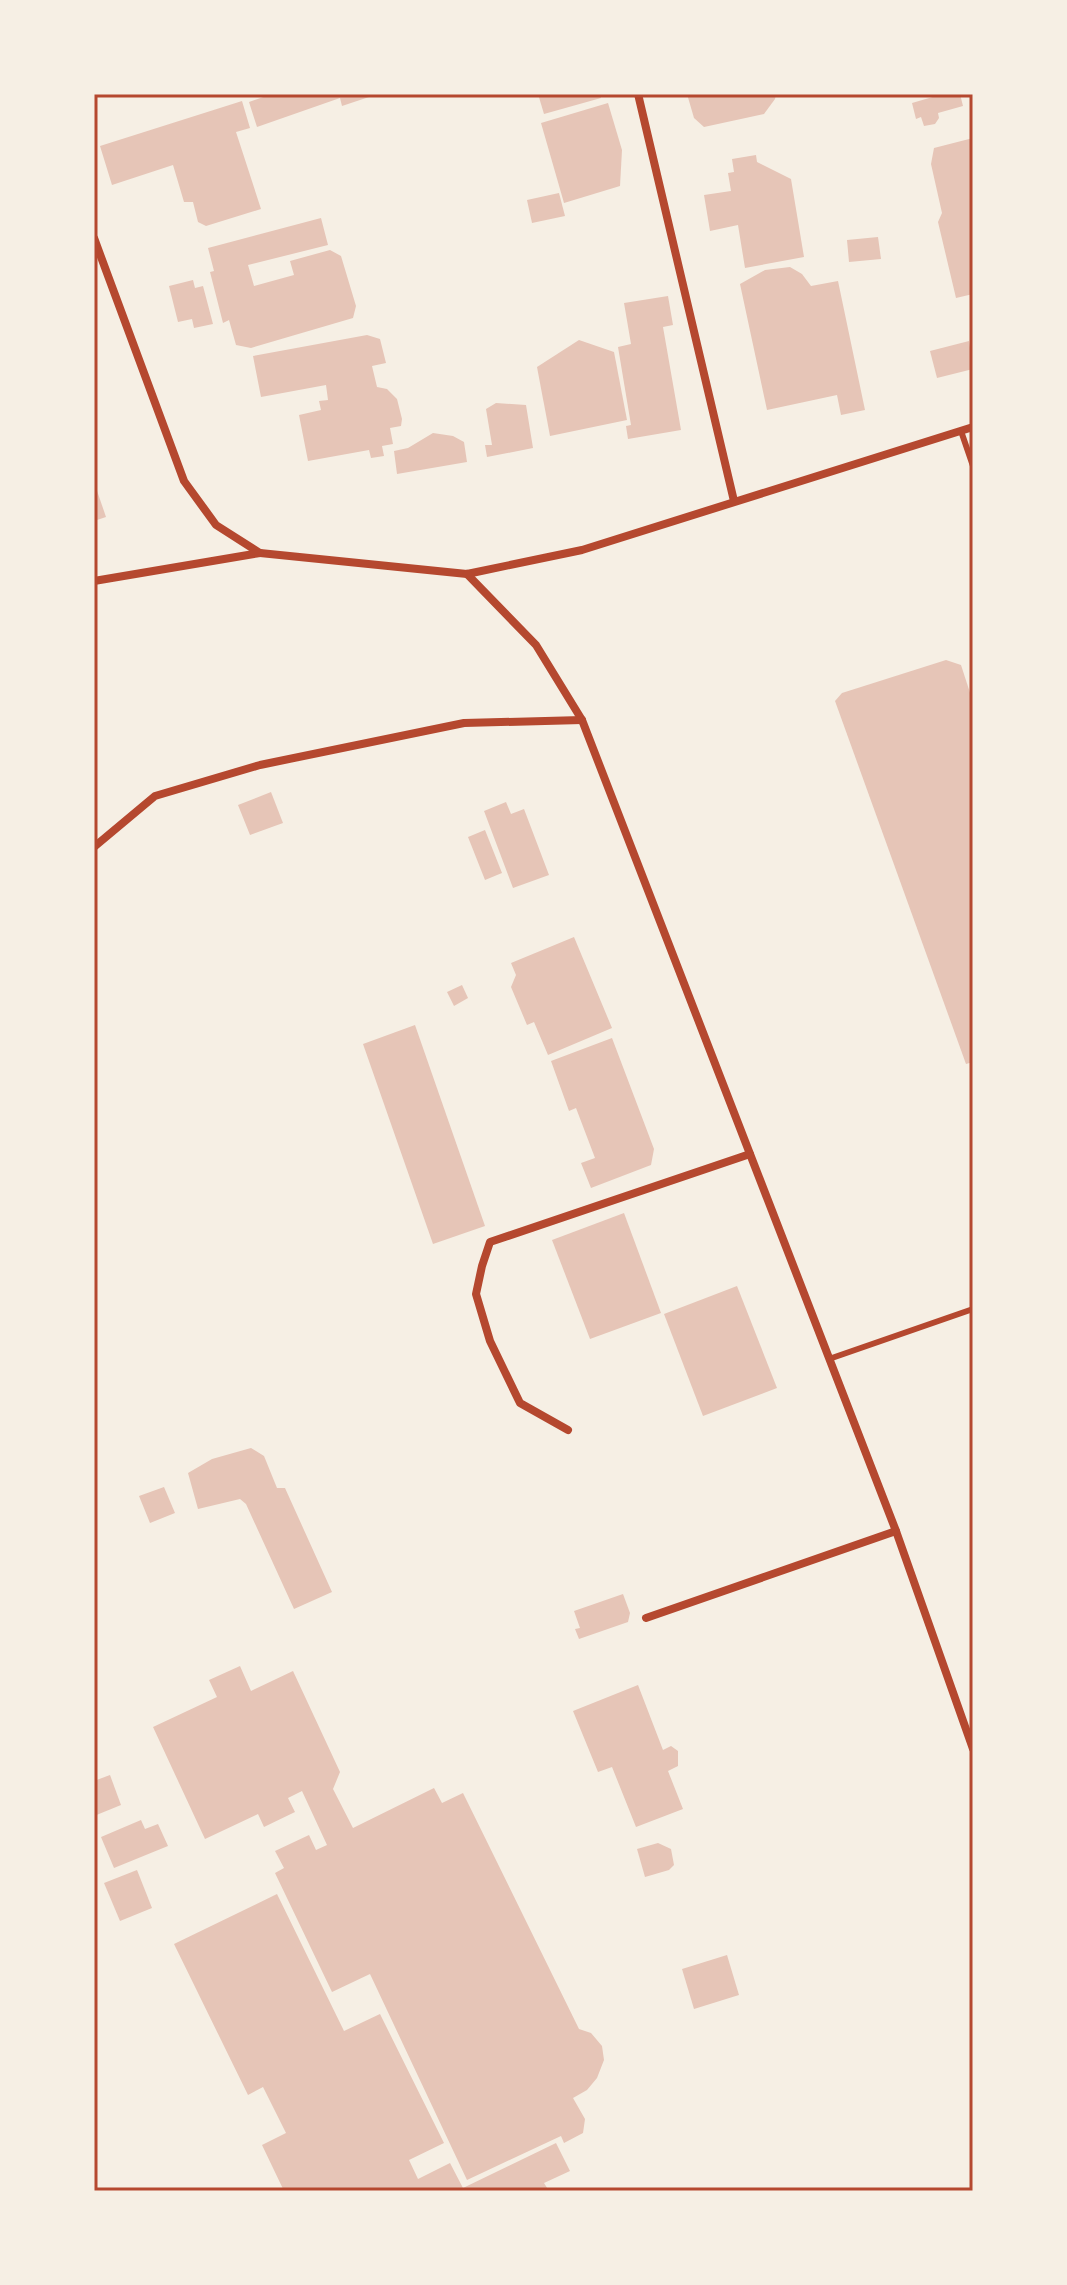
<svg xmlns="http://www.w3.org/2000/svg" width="1067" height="2285" font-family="Rubik,sans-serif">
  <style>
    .building { fill: #e6c5b7 }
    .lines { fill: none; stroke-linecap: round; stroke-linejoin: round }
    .service { stroke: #b5482f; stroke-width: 6 }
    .minor { stroke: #b5482f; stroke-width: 8 }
    .neatline { fill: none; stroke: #b5482f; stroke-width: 3 }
  </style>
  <rect width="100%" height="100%" fill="#f6efe4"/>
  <!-- building -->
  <g class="building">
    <path d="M272,94h103v1l-33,11 -2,-8 -83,29 -8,-25z"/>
    <path d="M538,94h62l1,4 -57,16z"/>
    <path d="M687,94h89l-1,5 -11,15 -60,13 -10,-9z"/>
    <path d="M943,94h17l3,12 -25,7 1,5 -4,6 -11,2 -3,-9 -5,2 -4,-16z"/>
    <path d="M242,101l8,27 -14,4 25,77 -55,17 -8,-4 -5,-20h-9l-11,-37 -61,20 -12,-39z"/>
    <path d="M608,103l14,47 -2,36 -56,17 -23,-80z"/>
    <path d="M973,138v156l-17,4 -18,-76 4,-9 -11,-49 3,-16z"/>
    <path d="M756,155l1,7 34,17 13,78 -59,11 -7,-43 -28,6 -6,-36 27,-4 -3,-18 6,-1 -2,-13z"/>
    <path d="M559,193l6,23 -33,7 -5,-23z"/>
    <path d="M321,218l7,27 -80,20 6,21 40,-11 -4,-14 40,-11 11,6 15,50 -3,12 -102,30 -15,-3 -7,-25 -6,3 -13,-51 4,-1 -6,-23z"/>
    <path d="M878,237l3,22 -32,3 -2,-22z"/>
    <path d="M790,267l12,7 9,12 27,-5 27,129 -24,5 -4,-20 -70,15 -27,-126 25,-14z"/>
    <path d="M193,280l2,8 8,-2 10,38 -19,4 -2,-9 -14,3 -9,-36z"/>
    <path d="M668,296l5,29 -10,2 18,103 -53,9 -2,-13 5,-1 -13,-78 13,-3 -7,-41z"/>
    <path d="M367,335l13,4 6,24 -14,3 5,21 10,2 10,10 5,20 -1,7 -11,2 3,16 -11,2 2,10 -13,2 -2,-8 -61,11 -9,-46 22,-5 -2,-9 9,-1 -2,-15 -65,12 -8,-41z"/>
    <path d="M579,340l35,12 13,68 -77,16 -13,-69z"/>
    <path d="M969,341l4,28 -36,9 -7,-27z"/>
    <path d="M496,403l30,2 7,43 -46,9 -2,-12h7l-6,-36z"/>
    <path d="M433,433l20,3 11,6 3,20 -70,12 -3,-23 14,-3z"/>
    <path d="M94,482l12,35 -12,4z"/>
    <path d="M946,660l15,5 12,37v360l-7,2 -131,-363 7,-8z"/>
    <path d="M271,792l12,31 -33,12 -12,-30z"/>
    <path d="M506,802l5,12 13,-5 25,66 -36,13 -29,-77z"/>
    <path d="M485,830l17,43 -17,7 -17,-43z"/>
    <path d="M574,937l38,91 -64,27 -14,-33 -7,3 -16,-38 5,-12 -5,-12z"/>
    <path d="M462,985l6,13 -14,8 -7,-14z"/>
    <path d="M415,1025l70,201 -52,18 -70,-200z"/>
    <path d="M612,1038l42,111 -3,16 -60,23 -10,-25 14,-5 -19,-50 -7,3 -18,-50z"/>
    <path d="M624,1213l37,100 -71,26 -38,-99z"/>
    <path d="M737,1286l40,102 -74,28 -39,-102z"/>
    <path d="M251,1448l13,8 13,32h8l47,104 -38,17 -48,-105 -6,-5 -42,10 -10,-36 24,-14z"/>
    <path d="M164,1487l11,26 -25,10 -11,-27z"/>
    <path d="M623,1594l7,19 -2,9 -49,17 -4,-10 5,-1 -6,-17z"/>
    <path d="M240,1666l11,25 42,-20 47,101 -7,17 20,39 81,-40 8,15 21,-10 116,236 12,4 11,13 2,14 -7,18 -10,12 -14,8 12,21 -2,14 -19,10 -3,-7 -94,44 -97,-206 -38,18 -57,-119 9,-5 -9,-17 34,-16 7,15 11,-5 -25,-54 -14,7 7,14 -31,15 -6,-13 -53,25 -52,-112 64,-30 -8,-17z"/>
    <path d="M638,1685l25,65 8,-4 7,5v15l-10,5 15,38 -47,18 -24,-60 -14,5 -25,-61z"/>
    <path d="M110,1775l11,30 -27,11v-35z"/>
    <path d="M141,1820l4,9 13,-5 10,22 -54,22 -13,-31z"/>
    <path d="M658,1843l13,6 3,16 -5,5 -24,7 -8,-28z"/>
    <path d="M137,1870l15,38 -32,13 -16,-38z"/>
    <path d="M277,1894l67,137 36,-17 64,129 -35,17 9,19 32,-16 13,25 93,-45 14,28 -26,12 5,8h-265l-22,-46 24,-12 -23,-46 -15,8 -74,-151z"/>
    <path d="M727,1955l12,40 -45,14 -12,-40z"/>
  </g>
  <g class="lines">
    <!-- service -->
    <g class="service">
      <path d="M961,431l12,35"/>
      <path d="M829,1359l144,-50"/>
    </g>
    <!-- minor -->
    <g class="minor">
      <path d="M638,94l96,407"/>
      <path d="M94,238l90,243 32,44 44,28 207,21 115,-24 391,-123"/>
      <path d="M467,574l69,71 46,75 314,811 77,218"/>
      <path d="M94,581l166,-28"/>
      <path d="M94,847l61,-51 105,-31 204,-42 118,-3"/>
      <path d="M568,1430l-48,-27 -30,-62 -14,-47 6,-28 8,-24 260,-88"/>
      <path d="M646,1618l250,-87"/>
    </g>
  </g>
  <!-- border -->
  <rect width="1067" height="2285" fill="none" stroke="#f6efe4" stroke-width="192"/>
  <rect x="96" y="96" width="875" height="2093" class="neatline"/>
</svg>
